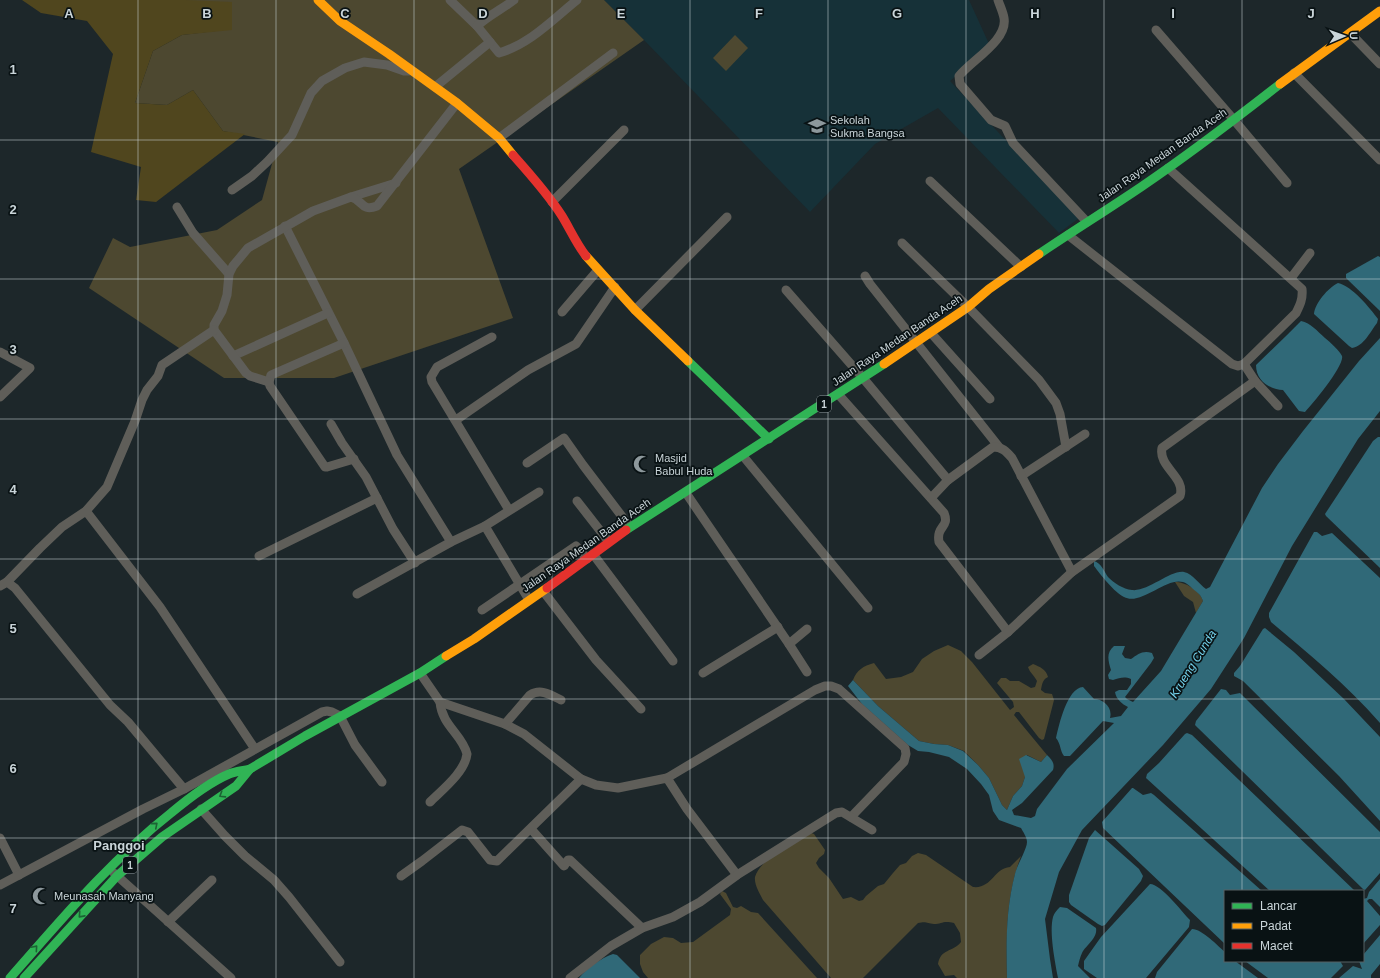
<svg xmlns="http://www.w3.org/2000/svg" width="1380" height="978" font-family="Arial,sans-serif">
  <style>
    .built { fill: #163138 }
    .green { fill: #4d4830 }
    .forest { fill: #50461e }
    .water { fill: #306978 }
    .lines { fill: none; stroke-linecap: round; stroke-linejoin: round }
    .street { stroke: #5f5e59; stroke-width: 9 }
    .fast { stroke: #30b455; stroke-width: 9 }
    .slow { stroke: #ff9f0a; stroke-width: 9 }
    .jam { stroke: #e5322d; stroke-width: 9 }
    .oneway { stroke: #1c6334 }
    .grid { fill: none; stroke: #cad5d9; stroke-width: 1; stroke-opacity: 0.55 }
    .labels { text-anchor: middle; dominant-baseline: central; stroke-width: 3.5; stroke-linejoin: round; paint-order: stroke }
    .shield { fill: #091214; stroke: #909a9e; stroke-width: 1 }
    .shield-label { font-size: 10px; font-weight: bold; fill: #cad5d9 }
    .poi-label { font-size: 11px; fill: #cad5d9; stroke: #091214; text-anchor: start }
    .street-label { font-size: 11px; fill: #cad5d9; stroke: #091214 }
    .water-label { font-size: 12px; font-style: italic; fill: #74d4ee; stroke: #091214 }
    .quarter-label { font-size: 13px; font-weight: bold; fill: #cad5d9; stroke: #091214 }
    .grid-label { font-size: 13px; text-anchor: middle; font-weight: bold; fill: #cad5d9; stroke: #091214; stroke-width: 3.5; stroke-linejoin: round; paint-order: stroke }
  </style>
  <rect width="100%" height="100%" fill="#1d272a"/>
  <!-- built -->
  <path class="built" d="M604,0h365l21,46 -40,35 129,137 -20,15 -121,-125 -63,36 -65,68 -166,-172z"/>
  <!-- green -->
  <g class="green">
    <path d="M186,0h418l40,40 -185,129 54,149 -179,60h-110l-135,-90 24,-50 17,9 87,-17 45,-30 16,-58 -55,-11 -30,-41 -26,15 -32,-2 18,-52 29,-16 50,-6z"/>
    <path d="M735,35l13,13 -22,23 -13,-13z"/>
    <path d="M1175,582c10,0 25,8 28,19l-7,12 -3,-11 -9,-6z"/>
    <path d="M948,645l13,6 11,11 38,48 4,-3 -1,-5 -16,-19 4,-5h5l4,3h9l12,7 4,-1 2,-6c-3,-6 -7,-8 -9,-14l5,-3c7,3 13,5 15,13 -5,2 -6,7 -7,13l4,3 7,1 2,6 -10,39 -2,1 -3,-2 -20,-26h-3l-2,3 33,40 -6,7 -14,-7 -2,22 -3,9 -9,10 -6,14 -5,-5 -13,-27 -11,-13 -14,-14 -16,-6 -14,-1 -15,-3 -41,-35 -25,-26c4,-10 10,-14 21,-17l12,16 15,-2 12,-5 9,-13 12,-8z"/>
    <path d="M809,832l5,2 11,16 -1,4 -5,4 -3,5 3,5 10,10 14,21 8,-2 8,4 4,-1 3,-4 12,-10 6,-2 9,-11 7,-8 6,-2 6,-7 6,-3 8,2 47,32c19,2 21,-19 37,-20l11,-11c-15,39 -15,81 -14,122h-50l-3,-3 -9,1 -7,-12c3,-16 14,-11 23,-22l-1,-9 -6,-10c-11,-3 -12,1 -20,1 -7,-1 -8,-3 -16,-1l-55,55h-32l-68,-78c-3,-6 -9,-15 -8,-23 5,-18 39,-35 54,-45z"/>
    <path d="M722,891l4,2 7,14 4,1 4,-2 10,6 7,1 59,65h-169l-5,-6 -3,-8v-9l11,-11 13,-7 9,1 8,5 12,-1 37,-27 1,-6 -11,-15z"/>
  </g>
  <!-- forest -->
  <path class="forest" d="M22,0h164l46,2v28l-50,5 -29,16 -18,52 32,2 26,-15 30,41 22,3 -89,68 -20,-2 5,-33 -50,-15 22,-98 -26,-33 -46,-8z"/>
  <!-- water -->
  <g class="water">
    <path d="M1378,256l2,1v54l-34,-33v-4z"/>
    <path d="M1338,283c14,3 32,25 40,36l-1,4c-7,9 -13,23 -25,25l-3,-2 -35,-32c1,-11 14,-26 24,-31z"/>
    <path d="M1301,321c10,2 16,10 24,17 5,4 15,13 17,18 3,9 -30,49 -37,56l-6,-1 -16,-21c-15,-1 -27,-10 -27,-25l30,-29z"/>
    <path d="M1380,338v73l-22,28 -66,107 -48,92 -33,51 -48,56 -81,85 -23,42 -14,47 5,40 3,19h-46c-1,-35 -1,-70 8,-104 2,-9 12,-25 12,-32 0,-5 -4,-10 -6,-14l-22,-8 -6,-9 -4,-16 -8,-11 -14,-15 -18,-12 -20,-5 -11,-1 -10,-6 -46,-41 -14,-18 5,-6 25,26 41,35 15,3 14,1 15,6 15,14 11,13 13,27 5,5 6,-14 9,-10 3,-9 -6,-18 7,-4 15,7 6,-7c5,5 8,8 6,15l-31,33 -10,7 2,5 17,3 4,-2 2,-7 30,-40 47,-46 -11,-2 -33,35h-6c-4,-5 -3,-12 -8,-18 3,-13 11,-50 27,-51l11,12c9,0 19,8 16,19l11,-2 7,-9c-6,-3 -12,-8 -13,-15l4,-2h8l4,-6v-5c-7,-3 -11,-1 -18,1l-4,-1 -1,-4 3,-5c-3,-10 -5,-17 3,-24h11l-3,8 3,4 6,1c7,-5 12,-9 21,-6l2,5 -3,5 -26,34 2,2 6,3 28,-31 42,-70c-2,-6 -5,-8 -10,-12 -2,-2 -6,-6 -10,-7 -17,-5 -42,24 -59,15 -9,-4 -24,-23 -30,-31v-5c7,2 10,10 14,16 6,6 15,12 24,13 16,2 38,-20 52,-18 9,2 15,12 22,17l4,-2 52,-99 16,-24 25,-33 56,-70z"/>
    <path d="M1378,437h2v131l-54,-52 -1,-2 48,-73z"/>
    <path d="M1314,532h3l5,4 10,-3 48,45v145c-33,-38 -71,-69 -109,-101l-2,-5v-4z"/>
    <path d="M1265,628l29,24 50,47 36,38v84l-41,-45 -96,-95 -9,-5v-3l6,-7 23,-37z"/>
    <path d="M1221,689l5,1 4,5 10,-2 2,2 138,137v41l-15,17 -2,-1 -165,-161 -3,-3 1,-4z"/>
    <path d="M1187,733l5,2 163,156h-85l-124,-113 1,-4 12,-11 26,-29z"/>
    <path d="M1132,788h1l10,7 8,-2 3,2 108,96h-37v53l-122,-116 -1,-6z"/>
    <path d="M1095,830l44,39 4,7 -2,5 -36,44 -3,1 -4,-2 -27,-19 -2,-3v-7l20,-57z"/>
    <path d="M1380,879v28l-8,-8h-3l-2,2 13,15v9l-17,19v-45l4,-1 2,-6z"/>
    <path d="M1150,884c11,0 32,28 40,36l-1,7 -43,51h-49l-13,-9v-8l17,-24z"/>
    <path d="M1060,907l7,1 29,20c2,10 -10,17 -14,25 -2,4 -3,9 -4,13l12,12h-32c-3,-16 -9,-46 -5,-61 1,-4 4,-7 7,-10z"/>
    <path d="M1192,929c10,0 26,17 33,23v9h10l23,17h-103l2,-6z"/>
    <path d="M1380,935v29l-9,11v3h-32l14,-12 9,3 -3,-8h4v-6z"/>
    <path d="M613,954l4,1 23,23h-61c8,-10 22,-20 34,-24z"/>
    <path d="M1245,961h95l3,5 -12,12h-63z"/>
  </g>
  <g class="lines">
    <!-- street -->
    <g class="street">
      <path d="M450,0l27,26"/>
      <path d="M514,0c-12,9 -26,16 -37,26l22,27c31,-9 53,-33 78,-53"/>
      <path d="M998,0c2,6 5,12 6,18 4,22 -32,42 -45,58l1,8 31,36 14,6 8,17 74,79"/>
      <path d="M1156,30l78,90 53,63"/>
      <path d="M1350,33l30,31"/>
      <path d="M1294,73l86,87"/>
      <path d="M435,87l55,-45"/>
      <path d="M499,138l114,-85"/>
      <path d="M930,181l91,86"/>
      <path d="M232,190l20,-14 15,-14 25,-27 19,-42 11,-12 23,-13 19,-6 23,3 17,6h5"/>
      <path d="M351,197l45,-14"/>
      <path d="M552,202l72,-72"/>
      <path d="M177,207l16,26 36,41"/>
      <path d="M285,226l59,117 53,112 54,87"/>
      <path d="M1068,235l164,129 6,2 6,-2 52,-51c4,-8 7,-14 6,-24l-134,-121"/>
      <path d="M902,243l66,64 71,73 17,23 4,11 6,33"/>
      <path d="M865,276l5,8 129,163"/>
      <path d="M1291,278l19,-25"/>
      <path d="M786,290l77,88 85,102"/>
      <path d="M635,310l92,-93"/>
      <path d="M562,312l36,-42"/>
      <path d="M931,333l59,66"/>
      <path d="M492,337l-55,30 -6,10 1,5 77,128"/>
      <path d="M344,343l-73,32 -2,7 1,4 55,81h2l27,-8"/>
      <path d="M0,352l30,16 -30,29"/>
      <path d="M233,356l95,-43"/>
      <path d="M1244,364l11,17 23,25"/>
      <path d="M269,382l-19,-6 -4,-3 -32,-43v-5l8,-14 5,-16 2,-21 4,-8 15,-18 65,-37 38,-14c12,3 10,15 26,9l80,-103"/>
      <path d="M838,394l106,119c6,15 -8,12 -5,29l69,90"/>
      <path d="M456,420l72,-50 48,-26 39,-57"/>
      <path d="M331,424l11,19 24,34 27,52 22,34"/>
      <path d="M743,456l125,152"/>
      <path d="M527,463l37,-25 19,27 47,62"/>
      <path d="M1021,476l64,-42"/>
      <path d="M686,493l103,151 18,28"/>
      <path d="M931,498l17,-18 45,-33c9,0 13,4 19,11l60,114"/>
      <path d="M577,501l32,41"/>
      <path d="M86,511l74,96 95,142"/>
      <path d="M485,526l44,74"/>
      <path d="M593,554l80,107"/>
      <path d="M259,556l118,-58"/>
      <path d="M7,582l33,-34 22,-21 24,-16 21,-24 28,-66 7,-21 5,-10 11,-14 4,-11 52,-35"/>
      <path d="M0,586l7,-4 8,6 95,117 18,17 56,67"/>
      <path d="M543,591l53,69 45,49"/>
      <path d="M357,594l94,-52 34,-16 54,-34"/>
      <path d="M482,610l94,-64 11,13"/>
      <path d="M789,644l18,-15"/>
      <path d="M979,655l29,-23 64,-60 108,-76c6,-19 -22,-29 -18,-48l93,-67"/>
      <path d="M420,673l20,29 65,22 19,10 57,45 15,6 22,3 49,-10 20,31 50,66"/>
      <path d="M703,673l75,-46"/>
      <path d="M505,724l25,-29c11,-7 21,0 31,5"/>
      <path d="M667,778l148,-88 10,-4h6l8,3 66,59 1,6 -2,8 -53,55"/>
      <path d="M430,802c12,-12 35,-30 37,-48 -5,-20 -25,-28 -27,-52"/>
      <path d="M201,809l24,27 20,20 29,24 15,17 51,65"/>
      <path d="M531,829l33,37 4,-6h2l72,68"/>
      <path d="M0,838l19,37"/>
      <path d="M114,873l117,105"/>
      <path d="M401,876l21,-15 40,-31 6,2 22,28 7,1 84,-82"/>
      <path d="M0,885l143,-76 41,-20 138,-77 5,-1 5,1 8,4 15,29 27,37"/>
      <path d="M168,922l44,-42"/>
      <path d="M570,978l41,-32 31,-18 31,-11 27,-15 37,-27 99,-62 6,-1 30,18"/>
    </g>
    <!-- fast -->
    <g class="fast">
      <path d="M1039,254c34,-23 68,-44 102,-67 47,-32 93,-67 139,-103"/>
      <path d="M688,361l81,78"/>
      <path d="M626,530l258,-166"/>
      <path d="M10,978c51,-58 100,-117 161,-165 18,-15 37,-30 58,-39 7,-3 14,-3 21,-5"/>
      <path d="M24,978l93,-102 45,-39 74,-51 14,-17 55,-33 115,-63 26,-17"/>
    </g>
    <!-- slow -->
    <g class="slow">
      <path d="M318,0l22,21 49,33 68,49 42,35 14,17"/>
      <path d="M1280,84l100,-73"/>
      <path d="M586,256l49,54 53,51"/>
      <path d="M884,364l84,-57 21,-18 50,-35"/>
      <path d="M446,656l28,-17 73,-51"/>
    </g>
    <!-- jam -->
    <g class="jam">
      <path d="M513,155c17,19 35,39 49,61 8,13 14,27 24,40"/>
      <path d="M547,588l79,-58"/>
    </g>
  </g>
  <!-- one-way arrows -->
  <defs><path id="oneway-chevron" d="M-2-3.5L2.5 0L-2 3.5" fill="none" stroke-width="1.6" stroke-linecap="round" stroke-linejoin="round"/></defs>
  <g class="oneway">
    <use href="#oneway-chevron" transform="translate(222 795) rotate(148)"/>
    <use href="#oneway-chevron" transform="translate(155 825) rotate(-41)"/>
    <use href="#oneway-chevron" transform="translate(81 915) rotate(132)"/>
    <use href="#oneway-chevron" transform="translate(35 948) rotate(-49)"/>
  </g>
  <!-- grid -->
  <path class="grid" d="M138,0v978M276,0v978M414,0v978M552,0v978M690,0v978M828,0v978M966,0v978M1104,0v978M1242,0v891M0,140h1380M0,279h1380M0,419h1380M0,559h1380M0,699h1380M0,838h1380M1242,961v17"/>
  <!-- icons -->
  <defs>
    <g id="school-bare" transform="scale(1.38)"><path d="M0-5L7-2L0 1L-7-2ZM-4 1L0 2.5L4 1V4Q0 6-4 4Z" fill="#8d989c" stroke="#091214" stroke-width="2.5" paint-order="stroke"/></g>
    <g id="mosque-bare" transform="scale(1.38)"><path d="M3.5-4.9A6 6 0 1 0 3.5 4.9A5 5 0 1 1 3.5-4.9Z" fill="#8d989c" stroke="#091214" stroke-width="2.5" paint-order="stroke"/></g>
  </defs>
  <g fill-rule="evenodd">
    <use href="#school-bare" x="817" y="126"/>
    <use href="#mosque-bare" x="642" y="464"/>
    <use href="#mosque-bare" x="41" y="896"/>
  </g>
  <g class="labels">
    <!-- shield labels -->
    <g class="shield">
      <rect x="817" y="396" width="14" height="16" rx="3"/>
      <rect x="123" y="857" width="14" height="16" rx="3"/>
    </g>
    <g class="shield-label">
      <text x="824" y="404">1</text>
      <text x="130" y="865">1</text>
    </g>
    <!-- poi labels -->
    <g class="poi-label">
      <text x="830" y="120">Sekolah<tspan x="830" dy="13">Sukma Bangsa</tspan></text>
      <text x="655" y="458">Masjid<tspan x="655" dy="13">Babul Huda</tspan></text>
      <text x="54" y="896">Meunasah Manyang</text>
    </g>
    <!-- street labels -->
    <g class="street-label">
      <text transform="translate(1162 155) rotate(-35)">Jalan Raya Medan Banda Aceh</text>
      <text transform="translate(897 340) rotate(-34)">Jalan Raya Medan Banda Aceh</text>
      <text transform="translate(586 545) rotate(-35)">Jalan Raya Medan Banda Aceh</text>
    </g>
    <!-- water labels -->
    <g class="water-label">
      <text transform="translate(1193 664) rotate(-58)">Krueng Cunda</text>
    </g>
    <!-- quarter labels -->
    <g class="quarter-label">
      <text x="119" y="845">Panggoi</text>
    </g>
  </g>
  <g class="grid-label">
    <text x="69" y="18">A</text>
    <text x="207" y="18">B</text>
    <text x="345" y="18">C</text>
    <text x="483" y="18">D</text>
    <text x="621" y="18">E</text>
    <text x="759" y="18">F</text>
    <text x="897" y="18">G</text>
    <text x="1035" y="18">H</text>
    <text x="1173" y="18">I</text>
    <text x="1311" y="18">J</text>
    <text x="13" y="74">1</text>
    <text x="13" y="214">2</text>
    <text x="13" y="354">3</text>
    <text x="13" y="494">4</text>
    <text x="13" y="633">5</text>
    <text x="13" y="773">6</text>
    <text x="13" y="913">7</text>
  </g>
  <!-- legend -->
  <rect x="1224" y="890" width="140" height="72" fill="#091214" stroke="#566063"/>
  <rect x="1232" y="903" width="20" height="6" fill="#30b455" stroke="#566063"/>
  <text x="1260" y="910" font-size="12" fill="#cad5d9">Lancar</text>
  <rect x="1232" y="923" width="20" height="6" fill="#ff9f0a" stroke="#566063"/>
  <text x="1260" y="930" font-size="12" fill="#cad5d9">Padat</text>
  <rect x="1232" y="943" width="20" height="6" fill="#e5322d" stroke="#566063"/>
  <text x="1260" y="950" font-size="12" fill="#cad5d9">Macet</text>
  <!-- north arrow -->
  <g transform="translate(1344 36) rotate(88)" stroke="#091214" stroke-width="3" paint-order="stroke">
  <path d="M0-3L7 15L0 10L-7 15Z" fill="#cad5d9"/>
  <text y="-6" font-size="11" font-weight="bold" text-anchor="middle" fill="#cad5d9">U</text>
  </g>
</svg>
